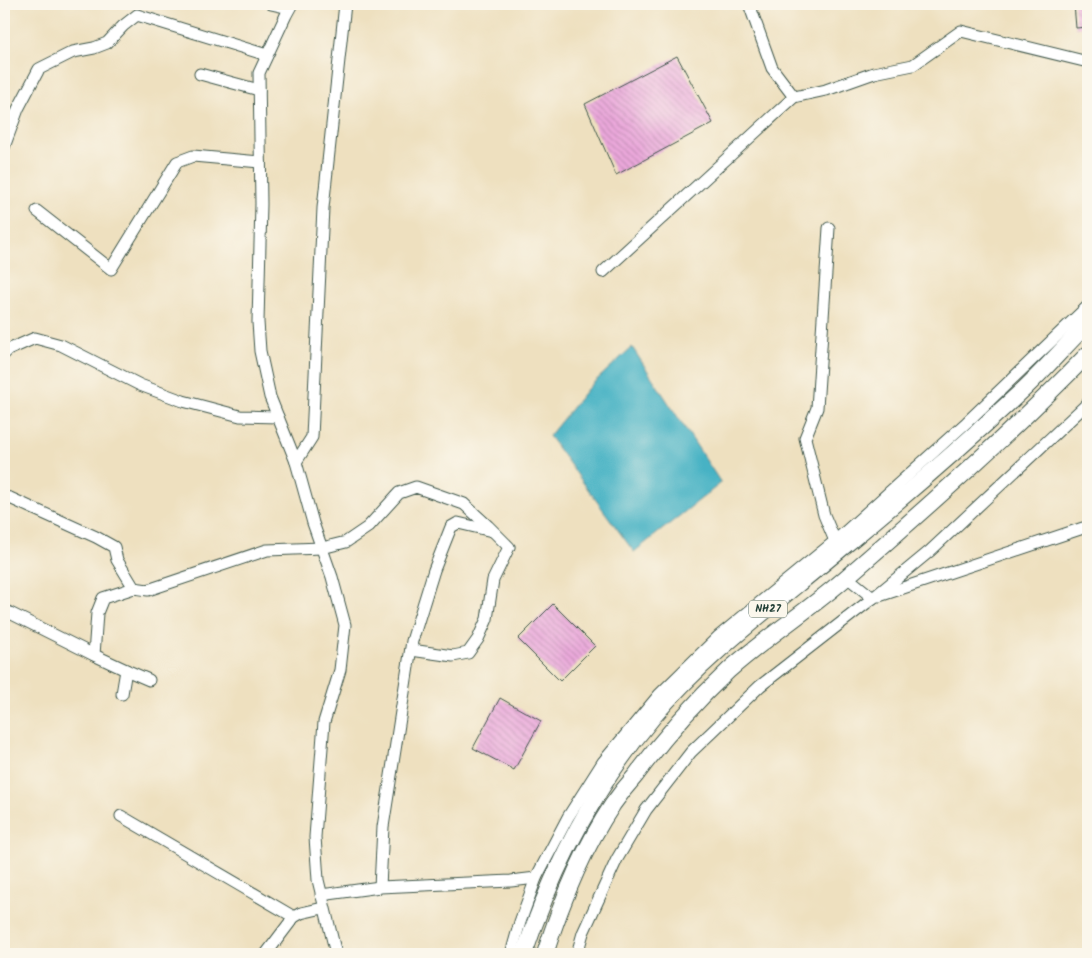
<svg xmlns="http://www.w3.org/2000/svg" width="1092" height="958" font-family="Kalam,sans-serif">
  <style>
    .water { fill: #47b2c4; stroke: #33787c }
    .building { fill: url(#building-back-hatch) }
    .lines { fill: none; stroke-linecap: round; stroke-linejoin: round }
    .minor-casing { stroke: #3e5549; stroke-width: 13 }
    .highway-casing { stroke: #3e5549; stroke-width: 18 }
    .minor { stroke: #fff; stroke-width: 11 }
    .highway { stroke: #fff; stroke-width: 16 }
    .labels { text-anchor: middle; dominant-baseline: central; stroke-width: 4.5; stroke-linejoin: round; paint-order: stroke }
    .shield { fill: #fbf7ec; stroke: #61756b; stroke-width: 1 }
    .shield-label { font-size: 11px; font-weight: bold; fill: #1f3d34 }
  </style>
  <defs>
    <pattern id="building-back-hatch" width="6" height="6" patternUnits="userSpaceOnUse" patternTransform="scale(1.25)"><rect width="6" height="6" fill="#eba8db"/><path d="M-1 5l2 2M0 0l6 6M5-1l2 2" fill="none" stroke="#be8ab2"/></pattern>
  </defs>
  <rect width="100%" height="100%" fill="#fbf7ec"/>
  <filter id="ink" filterUnits="userSpaceOnUse"><feTurbulence type="fractalNoise" baseFrequency=".02" numOctaves="2"/><feDisplacementMap in="SourceGraphic" scale="10" xChannelSelector="R" yChannelSelector="G"/><feConvolveMatrix kernelMatrix="1 2 1 2 8 2 1 2 1" color-interpolation-filters="sRGB"/></filter>
  <filter id="wash" filterUnits="userSpaceOnUse"><feTurbulence type="fractalNoise" baseFrequency=".0096" numOctaves="4" result="noise"/><feDisplacementMap in="SourceGraphic" scale="20" xChannelSelector="R" yChannelSelector="G"/><feGaussianBlur stdDeviation="1.12" result="paint"/><feColorMatrix in="noise" values="0 0 0 0 0 0 0 0 0 0 0 0 0 0 0 0 0 1.4 0 .05"/><feComposite in="paint" operator="in"/></filter>
  <g filter="url(#wash)">
    <rect width="100%" height="100%" fill="#eee0bf"/>
    <!-- water -->
    <path class="water" d="M632,347l89,136 -87,69 -85,-116 39,-48z"/>
    <g id="blocks">
      <!-- building -->
      <g class="building">
        <path d="M1074,4h14v23l-12,1z"/>
        <path d="M677,56l36,67 -97,52 -31,-71z"/>
        <path d="M553,604l42,42 -35,35 -42,-42z"/>
        <path d="M500,698l41,23 -27,49 -41,-22z"/>
      </g>
    </g>
  </g>
  <g filter="url(#ink)">
    <use href="#blocks" fill-opacity="0" stroke="#3e5549" stroke-width="1"/>
    <g class="lines">
      <!-- minor casing -->
      <g class="minor-casing">
        <g id="minor">
          <path d="M271,4l18,4"/>
          <path d="M292,4l-6,11 -27,58 2,131 -3,118 2,29 10,46 26,65 17,61 19,54 13,48 -5,45 -16,52 -9,115 3,43 18,74"/>
          <path d="M749,4l23,64 22,29 32,-7 48,-17 39,-8 48,-34 127,31"/>
          <path d="M200,74l59,16"/>
          <path d="M4,147l14,-38 21,-40 34,-17 21,-4 13,-5 16,-17 14,-11 130,40"/>
          <path d="M37,211l74,58 66,-107 16,-6 67,6"/>
          <path d="M829,228l-12,180 -12,30 19,77 11,26"/>
          <path d="M603,272l191,-175"/>
          <path d="M4,354l4,-4 27,-12 26,7 79,40 43,16 57,15 38,1"/>
          <path d="M296,462l16,-25 11,-229 22,-204"/>
          <path d="M4,497l6,1 86,39 18,10 3,13 17,28 14,2 119,-40 55,-2 24,-6 22,-15 31,-34 17,-6 48,17 24,22 21,21 -16,33 -6,39 -9,20 -10,14 -15,3 -42,-6"/>
          <path d="M492,531l-34,-8 -7,4 -17,43 -22,71 -29,186 -3,60 131,-6 25,-3"/>
          <path d="M847,577l26,21"/>
          <path d="M879,596l204,-68h5"/>
          <path d="M4,610l90,45 32,15 -4,24"/>
          <path d="M94,655l3,-42 6,-15 31,-10"/>
          <path d="M126,670l23,10"/>
          <path d="M121,816l173,101"/>
          <path d="M321,895l59,-8"/>
          <path d="M266,954l28,-37 7,-4 22,-5"/>
          <path d="M511,954l9,-32 16,-44 32,-61 35,-55 56,-67 60,-59 116,-95 132,-119 121,-116"/>
          <path d="M577,954l6,-21 34,-74 29,-49 45,-58 69,-66 113,-88 57,-47 158,-148"/>
        </g>
      </g>
      <!-- highway casing -->
      <g class="highway-casing">
        <g id="highway">
          <path d="M524,954c29,-87 70,-167 129,-237 54,-64 126,-116 190,-170 62,-51 123,-104 182,-159 22,-21 42,-44 63,-65"/>
          <path d="M545,954c16,-51 38,-105 68,-150 7,-10 15,-20 23,-29 28,-38 59,-73 93,-105 38,-34 82,-61 120,-95 82,-71 163,-143 239,-221"/>
        </g>
      </g>
      <!-- minor -->
      <use href="#minor" class="minor"/>
      <!-- highway -->
      <use href="#highway" class="highway"/>
    </g>
  </g>
  <g class="labels">
    <!-- shield labels -->
    <rect class="shield" x="749" y="600.5" width="38" height="17" rx="4"/>
    <g class="shield-label">
      <text x="768" y="609">NH27</text>
    </g>
  </g>
  <!-- margin -->
  <rect width="1092" height="958" fill="none" stroke="#fbf7ec" stroke-width="20"/>
</svg>
